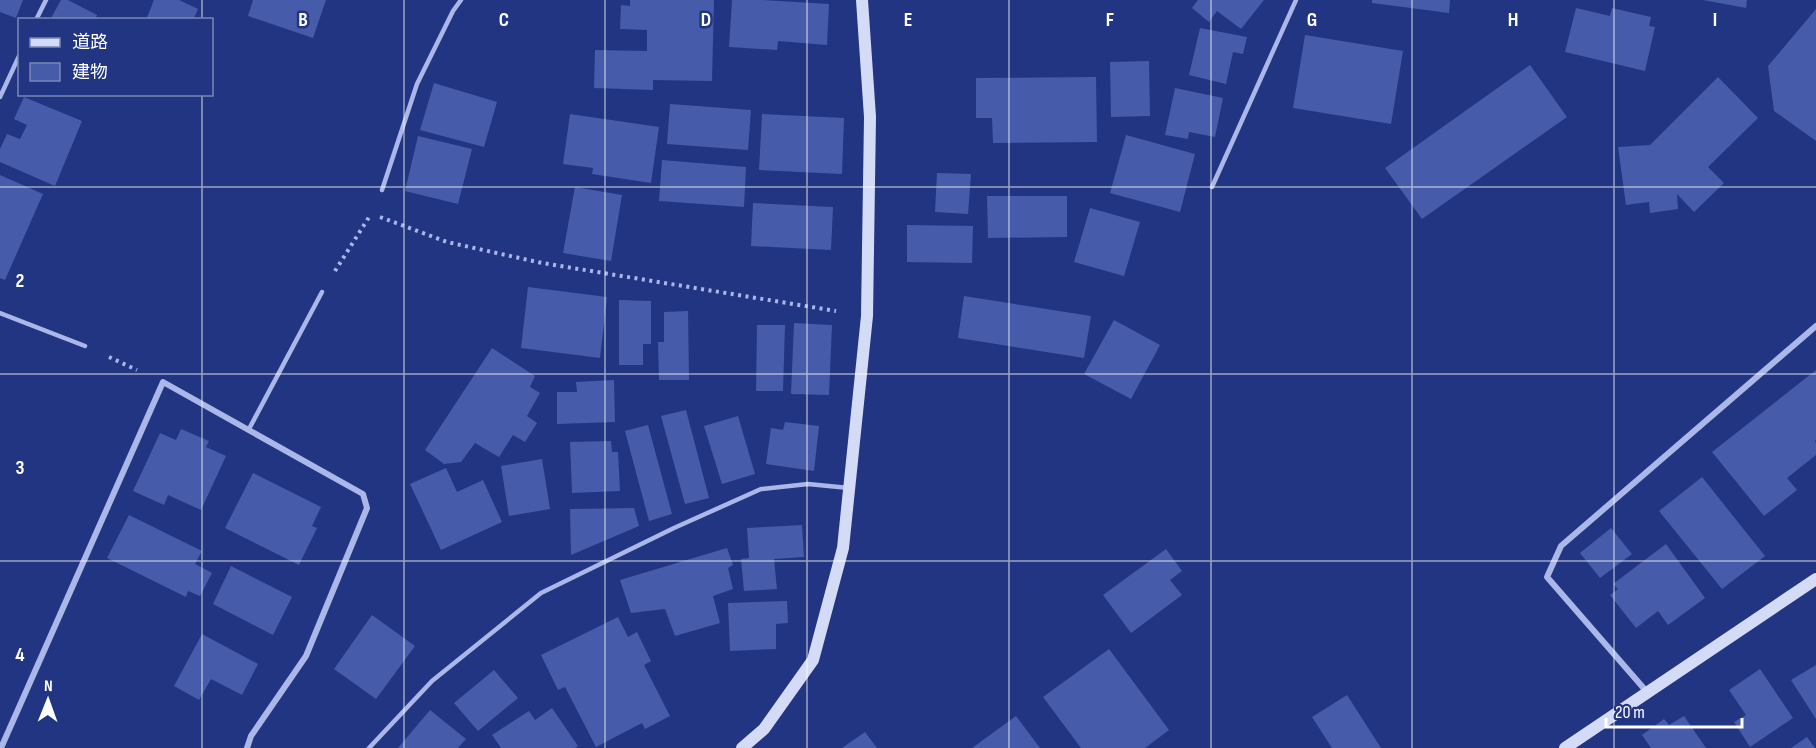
<svg xmlns="http://www.w3.org/2000/svg" width="1816" height="748" font-family="'Sofia Sans Condensed','Noto Sans JP',sans-serif">
  <style>
    .building { fill: #465ba9 }
    .lines { fill: none; stroke-linecap: round; stroke-linejoin: round }
    .path { stroke: #aab7e8; stroke-width: 4; stroke-dasharray: 3 4.5; stroke-linecap: butt }
    .lane { stroke: #aab7e8; stroke-width: 4.5 }
    .street { stroke: #aab7e8; stroke-width: 6 }
    .secondary { stroke: #d4dbf6; stroke-width: 12 }
    .grid { fill: none; stroke: #fff; stroke-width: 1.5; stroke-opacity: 0.55 }
    .grid-label { font-size: 20px; text-anchor: middle; font-weight: bold; fill: #fff; stroke: #223582; stroke-width: 5; stroke-linejoin: round; paint-order: stroke }
  </style>
  <rect width="100%" height="100%" fill="#223582"/>
  <!-- building -->
  <g class="building">
    <path d="M0,0h23l-7,18 -16,-6z"/>
    <path d="M61,0h7l29,15 -2,5h-45z"/>
    <path d="M154,0h25l19,9 -5,11h-47z"/>
    <path d="M253,0h73l-13,38 -65,-22z"/>
    <path d="M630,0h84l-2,81 -59,-1v10l-59,-2 1,-38 52,1v-21l-27,-1 1,-24 9,1z"/>
    <path d="M732,0h29l68,4 -2,41 -49,-4 -1,9 -48,-3z"/>
    <path d="M1198,0h66l-23,29 -24,-18 -8,11 -17,-14z"/>
    <path d="M1372,0h78l-1,13 -77,-10z"/>
    <path d="M1703,0h44l-1,8z"/>
    <path d="M1576,8l34,8 2,-8 39,9 -2,9 6,1 -10,44 -80,-19z"/>
    <path d="M1816,9v132l-42,-30 -6,-45z"/>
    <path d="M1200,28l47,9 -4,17 -10,-2 -7,32 -37,-9z"/>
    <path d="M1305,35l98,16 -12,73 -98,-16z"/>
    <path d="M1149,61l1,55 -39,1 -1,-55z"/>
    <path d="M1530,65l37,52 -145,102 -37,-51z"/>
    <path d="M1096,77l1,65 -104,1 -1,-25h-16v-40z"/>
    <path d="M1718,77l40,41 -50,49 16,16 -30,29 -17,-18 1,15 -28,4 -1,-11 -23,3 -8,-58 32,-2z"/>
    <path d="M434,83l63,19 -13,45 -64,-17z"/>
    <path d="M1175,88l48,10 -8,39 -26,-5 -1,7 -23,-4z"/>
    <path d="M24,97l58,24 -27,65 -55,-24v-13l7,-15 13,5 7,-14 -13,-6z"/>
    <path d="M670,104l81,6 -3,40 -81,-6z"/>
    <path d="M570,114l89,13 -8,56 -59,-9 1,-6 -30,-4z"/>
    <path d="M762,114l82,4 -2,56 -83,-4z"/>
    <path d="M1126,135l69,19 -15,58 -70,-19z"/>
    <path d="M418,136l54,13 -14,55 -53,-13z"/>
    <path d="M662,160l84,7 -2,40 -85,-6z"/>
    <path d="M937,173l34,1 -3,40 -33,-2z"/>
    <path d="M0,175l43,19 -38,86 -5,-2z"/>
    <path d="M575,187l47,8 -11,66 -48,-8z"/>
    <path d="M987,196h80v41l-79,1z"/>
    <path d="M753,203l80,4 -2,43 -80,-4z"/>
    <path d="M1090,208l50,14 -16,54 -50,-14z"/>
    <path d="M907,225l66,1 -1,37 -65,-1z"/>
    <path d="M528,287l79,10 -7,61 -79,-10z"/>
    <path d="M964,296l127,20 -7,42 -126,-20z"/>
    <path d="M619,300l32,1v43h-8v21h-24z"/>
    <path d="M688,311l1,69h-30l-1,-38h6v-30z"/>
    <path d="M1114,320l46,25 -29,54 -47,-25z"/>
    <path d="M794,323l38,2 -3,70 -38,-1z"/>
    <path d="M757,325h28l-2,66h-27z"/>
    <path d="M492,348l43,28 -5,11 10,6 -13,23 10,7 -12,19 -12,-7 -14,22 -24,-14 -14,19 -17,2 -19,-14z"/>
    <path d="M1816,370v69l-1,2 1,2v12l-29,23 10,12 -33,26 -52,-64z"/>
    <path d="M614,380l1,42 -58,2v-32h20l-1,-10z"/>
    <path d="M686,410l23,88 -24,6 -24,-88z"/>
    <path d="M738,416l17,58 -33,10 -18,-58z"/>
    <path d="M785,422l34,4 -5,45 -48,-7 5,-36 12,2z"/>
    <path d="M648,425l24,89 -23,7 -24,-90z"/>
    <path d="M181,429l28,12 -3,6 20,9 -25,54 -33,-15 -4,10 -31,-14 27,-58 16,7z"/>
    <path d="M611,441l1,11h6l2,39 -48,2 -2,-51z"/>
    <path d="M542,459l8,50 -41,7 -8,-50z"/>
    <path d="M446,468l11,24 26,-12 19,42 -61,28 -31,-66z"/>
    <path d="M253,473l68,34 -9,19 5,2 -18,37 -74,-37z"/>
    <path d="M1702,477l63,79 -43,33 -63,-78z"/>
    <path d="M634,508l5,18 -68,29 -1,-46z"/>
    <path d="M129,515l73,36 -7,13 17,9 -12,23 -12,-5 -2,6 -79,-39z"/>
    <path d="M802,525l2,32 -30,2 3,30 -33,2 -3,-32 8,-1 -2,-30z"/>
    <path d="M1611,528l21,26 -32,24 -20,-25z"/>
    <path d="M1666,544l39,54 -37,27 -10,-14 -22,17 -26,-33 8,-6 -5,-5z"/>
    <path d="M727,548l6,17 -5,3 5,21 -20,7 7,27 -45,13 -10,-27 -34,4 -11,-33z"/>
    <path d="M1166,549l16,22 -12,9 12,15 -51,38 -28,-38z"/>
    <path d="M231,566l61,31 -19,38 -60,-31z"/>
    <path d="M787,601l1,22 -12,1v25l-46,2 -2,-48z"/>
    <path d="M372,615l43,31 -39,53 -42,-30z"/>
    <path d="M618,617l10,20 9,-5 14,29 -7,4 26,51 -25,13 -3,-6 -46,24 -31,-60 -7,3 -17,-35z"/>
    <path d="M202,634l56,30 -16,31 -31,-16 -12,21 -25,-14z"/>
    <path d="M1109,649l60,81 -24,18h-64l-38,-51z"/>
    <path d="M1816,665v54l-25,-39z"/>
    <path d="M1760,669l33,49 -43,29 -16,-25 12,-7 -17,-25z"/>
    <path d="M494,670l24,28 -40,33 -24,-28z"/>
    <path d="M1347,695l34,53h-49l-20,-31z"/>
    <path d="M552,708l26,38 -3,2h-74l-9,-13 37,-24 6,9z"/>
    <path d="M430,710l36,29 -8,9h-60z"/>
    <path d="M1016,716l24,32h-68z"/>
    <path d="M1684,716l22,32h-55l-9,-13 22,-16 5,6z"/>
    <path d="M865,732l12,16h-35z"/>
    <path d="M1807,737l8,11h-24z"/>
  </g>
  <g class="lines">
    <!-- path -->
    <g class="path">
      <path d="M380,217l67,25 95,21 294,48"/>
      <path d="M335,271l36,-57"/>
      <path d="M109,357l28,13"/>
    </g>
    <!-- lane -->
    <g class="lane">
      <path d="M36,20l10,-20"/>
      <path d="M0,97l20,-43"/>
      <path d="M1212,187l84,-187"/>
      <path d="M382,190l35,-106 36,-73 8,-11"/>
      <path d="M0,313l85,33"/>
      <path d="M249,429l73,-137"/>
      <path d="M369,748l63,-67 109,-88 133,-65 87,-39 47,-5 41,4"/>
    </g>
    <!-- street -->
    <g class="street">
      <path d="M1647,692l-100,-115 14,-31 255,-220"/>
      <path d="M1,748l162,-366 200,112 4,14 -61,148 -55,80 -4,12"/>
    </g>
    <!-- secondary -->
    <g class="secondary">
      <path d="M742,748l22,-19 49,-69 30,-112 24,-232 3,-199 -8,-117"/>
      <path d="M1565,748l251,-169"/>
    </g>
  </g>
  <!-- grid -->
  <path class="grid" d="M202,0v20M404,0v748M605,0v748M807,0v748M1009,0v748M1211,0v748M1412,0v748M1614,0v748M202,94v654M0,187h1816M0,374h1816M0,561h1816"/>
  <g class="grid-label">
    <text x="303" y="26">B</text>
    <text x="504" y="26">C</text>
    <text x="706" y="26">D</text>
    <text x="908" y="26">E</text>
    <text x="1110" y="26">F</text>
    <text x="1312" y="26">G</text>
    <text x="1513" y="26">H</text>
    <text x="1715" y="26">I</text>
    <text x="20" y="287">2</text>
    <text x="20" y="474">3</text>
    <text x="20" y="661">4</text>
  </g>
  <!-- legend -->
  <rect x="18" y="18" width="195" height="78" fill="#223582" stroke="#7a86b4" stroke-width="1.5"/>
  <rect x="30" y="38" width="30" height="9" fill="#d4dbf6" stroke="#7a86b4" stroke-width="1.5"/>
  <text x="72" y="48" font-size="18" fill="#ffffff">道路</text>
  <rect x="30" y="63" width="30" height="18" fill="#465ba9" stroke="#7a86b4" stroke-width="1.5"/>
  <text x="72" y="78" font-size="18" fill="#ffffff">建物</text>
  <!-- north arrow -->
  <g transform="translate(48 700) rotate(1)" stroke="#223582" stroke-width="4.5" paint-order="stroke">
  <path d="M0-4.5L10 22L0 15L-10 22Z" fill="#ffffff"/>
  <text y="-9" font-size="16" font-weight="bold" text-anchor="middle" fill="#ffffff">N</text>
  </g>
  <!-- scale -->
  <path d="M1606 718v9h136v-9" fill="none" stroke="#ffffff" stroke-width="3"/>
  <text x="1615" y="718" font-size="18" fill="#ffffff" stroke="#223582" stroke-width="4.5" paint-order="stroke">20 m</text>
</svg>
